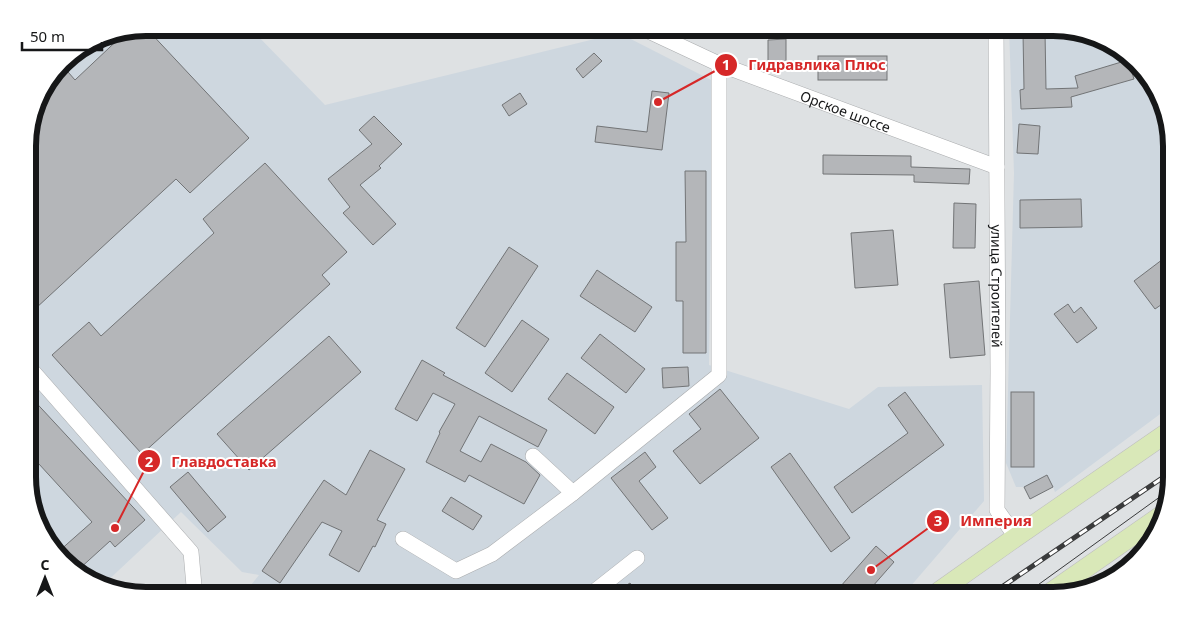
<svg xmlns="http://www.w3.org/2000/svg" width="1199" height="623" font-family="'Noto Sans',sans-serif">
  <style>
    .built { fill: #ced7df }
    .building { fill: #b4b6b9; stroke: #727476 }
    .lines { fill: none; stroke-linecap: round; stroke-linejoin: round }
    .minor-casing { stroke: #aaacae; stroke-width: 16 }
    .major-casing { stroke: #bebebe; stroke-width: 20 }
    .path { stroke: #87898a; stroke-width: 2; stroke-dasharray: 5 2.5; stroke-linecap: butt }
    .minor { stroke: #fff; stroke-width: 15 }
    .major { stroke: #d9e8b8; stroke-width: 19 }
    .tram { stroke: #3a3b3c; stroke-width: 1 }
    .rail-casing { stroke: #3a3b3c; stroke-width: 5 }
    .rail { stroke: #fff; stroke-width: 3; stroke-dasharray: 9; stroke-linecap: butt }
    .labels { text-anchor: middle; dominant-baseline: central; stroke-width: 4; stroke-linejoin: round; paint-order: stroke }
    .street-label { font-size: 14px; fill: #161718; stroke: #fff }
    .rim { fill: none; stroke: #161718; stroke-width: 6 }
    .leader { fill: none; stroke: #d62828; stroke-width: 2 }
    .callout-dot { fill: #d62828; stroke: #fff; stroke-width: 2 }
    .mark-label { font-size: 15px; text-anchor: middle; font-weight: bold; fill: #fff }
    .callout-label { font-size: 15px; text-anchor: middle; font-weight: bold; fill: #d62828; stroke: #fff; stroke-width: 4; stroke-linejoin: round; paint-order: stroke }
  </style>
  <rect width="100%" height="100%" fill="#dee1e3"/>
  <!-- built -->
  <g class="built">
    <path d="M146,28h104l75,77 294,-72 94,48 -4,284 140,44 29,-22 104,-2 2,116 -81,94h-660l16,-20 -17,-3 -61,-60 -78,73 -9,-2 -46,-40 -19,-51 -1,-354 12,-44 28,-37 33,-21z"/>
    <path d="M1009,28h44l52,12 46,40 20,51v275l-116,86 -2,-5 -23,12 -6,-12h-8l-10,-24 8,-290z"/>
  </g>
  <!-- building -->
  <g class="building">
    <path d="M146,28l103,110 -59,55 -14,-14 -141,130 -7,-7v-164l12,-44 22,-29 13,15 52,-49z"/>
    <path d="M1045,32l1,57 32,-1 -3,-12 53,-16 6,19 -63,18 1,10 -51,2 -1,-19 4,-1 -1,-56z"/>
    <path d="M786,39v28l-18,1v-28z"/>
    <path d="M594,53l8,8 -19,17 -7,-9z"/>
    <rect x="818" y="56" width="69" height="24"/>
    <path d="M652,91l17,2 -7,57 -67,-8 2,-16 50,6z"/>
    <path d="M520,93l7,11 -18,12 -7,-11z"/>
    <path d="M374,116l28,28 -23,22 2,2 -21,17 36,39 -23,21 -30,-32 7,-6 -22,-28 44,-35 -13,-14z"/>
    <path d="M1019,124l21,2 -2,28 -21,-1z"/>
    <path d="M823,155l88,1v11l59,2 -1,15 -55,-2v-7l-91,-1z"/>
    <path d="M265,163l82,89 -25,23 8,9 -188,170 -90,-99 37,-33 12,14 113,-103 -11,-14z"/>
    <path d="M685,171h21v182h-23v-52h-7v-59h10z"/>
    <path d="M1081,199l1,28 -62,1v-28z"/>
    <path d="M954,203l22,1 -1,44h-22z"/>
    <path d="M893,230l5,55 -43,3 -4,-55z"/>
    <path d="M509,247l29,19 -53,81 -29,-19z"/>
    <path d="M1171,253v45l-16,11 -21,-28z"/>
    <path d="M597,270l55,37 -17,25 -55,-36z"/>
    <path d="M979,281l6,74 -35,3 -6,-74z"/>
    <path d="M1068,304l6,9 7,-6 16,21 -20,15 -23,-29z"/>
    <path d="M522,320l27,19 -37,53 -27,-19z"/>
    <path d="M600,334l45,35 -19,24 -45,-35z"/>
    <path d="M329,336l32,36 -112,98 -32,-36z"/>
    <path d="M422,360l23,13 -2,2 104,55 -9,17 -59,-31 -19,35 21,11 10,-18 35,18 14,13 -16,29 -55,-29 -4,7 -39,-20 14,-29 -1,-1 16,-28 -22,-11 -16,28 -22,-12z"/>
    <path d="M688,367l1,19 -26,2 -1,-20z"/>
    <path d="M567,373l47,34 -19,27 -47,-35z"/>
    <path d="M720,389l39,49 -59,46 -27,-33 28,-22 -12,-15z"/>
    <path d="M905,392l39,53 -92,68 -18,-26 74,-54 -20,-28z"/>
    <rect x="1011" y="392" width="23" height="75"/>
    <path d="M28,394l117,126 -30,27 -5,-6 -32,29 -20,-18 34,-30 -64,-70z"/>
    <path d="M370,450l35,19 -28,51 9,4 -11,23 -2,-1 -14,26 -30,-17 13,-24 -20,-9 -42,61 -18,-12 62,-91 22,15z"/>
    <path d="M645,452l11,15 -17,14 29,37 -16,12 -41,-52z"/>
    <path d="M790,453l60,85 -19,14 -60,-85z"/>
    <path d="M188,472l38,45 -18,15 -38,-45z"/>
    <path d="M1047,475l6,12 -23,12 -6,-12z"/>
    <path d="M451,497l31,19 -9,14 -31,-19z"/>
    <path d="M876,546l18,16 -29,33h-32z"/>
    <path d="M630,583l9,12h-28z"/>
  </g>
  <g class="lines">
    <!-- minor casing -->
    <g class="minor-casing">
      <g id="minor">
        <path id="s1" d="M642,28l77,36 278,103"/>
        <path id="s2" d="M996,28l2,344 -1,138 19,27"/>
        <path d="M28,366l163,186 3,34 -6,9"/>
        <path d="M533,456l40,37"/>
        <path d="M403,539l53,32 36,-17 81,-61 146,-118v-311"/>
        <path d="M590,595l47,-37"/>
      </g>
    </g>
    <!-- major casing -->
    <g class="major-casing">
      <g id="major">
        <path d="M934,595l82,-58 155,-107"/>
        <path d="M1047,595l115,-80"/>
      </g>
    </g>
    <!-- path -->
    <path class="path" d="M1101,582l33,-24"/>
    <!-- minor -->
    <use href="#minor" class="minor"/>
    <!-- major -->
    <use href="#major" class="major"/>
    <!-- tram -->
    <path class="tram" d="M1024,595l144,-104"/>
    <!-- rail casing -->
    <g class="rail-casing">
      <path id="rail" d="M990,595l181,-123"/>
    </g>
    <!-- rail -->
    <use href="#rail" class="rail"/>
  </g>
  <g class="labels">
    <!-- street labels -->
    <g class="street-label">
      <text stroke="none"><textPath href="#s1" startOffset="220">Орское шоссе</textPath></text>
      <text stroke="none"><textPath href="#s2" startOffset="258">улица Строителей</textPath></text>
    </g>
  </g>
  <!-- crop -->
  <path d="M0 0H1199V623H0ZM146 36H1053A110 110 0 0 1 1163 146V477A110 110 0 0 1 1053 587H146A110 110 0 0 1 36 477V146A110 110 0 0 1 146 36Z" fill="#fff" fill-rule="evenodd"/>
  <path class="rim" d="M146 36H1053A110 110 0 0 1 1163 146V477A110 110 0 0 1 1053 587H146A110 110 0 0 1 36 477V146A110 110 0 0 1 146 36Z"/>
  <!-- callouts -->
  <path class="leader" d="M658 102L726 65M115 528L149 461M871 570L938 521"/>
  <g class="callout-dot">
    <circle cx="658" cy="102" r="5"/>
    <circle cx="115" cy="528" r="5"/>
    <circle cx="871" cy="570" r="5"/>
    <circle cx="726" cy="65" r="12"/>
    <circle cx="149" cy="461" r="12"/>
    <circle cx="938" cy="521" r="12"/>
  </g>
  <g class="mark-label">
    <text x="726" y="70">1</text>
    <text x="149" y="467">2</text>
    <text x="938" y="526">3</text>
  </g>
  <g class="callout-label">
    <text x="817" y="70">Гидравлика Плюс</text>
    <text x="224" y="467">Главдоставка</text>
    <text x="996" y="526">Империя</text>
  </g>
  <!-- north arrow -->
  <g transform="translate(45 578)" stroke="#ffffff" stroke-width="4" paint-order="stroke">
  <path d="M0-4L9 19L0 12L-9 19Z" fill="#161718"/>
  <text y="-8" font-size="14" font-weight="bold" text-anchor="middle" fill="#161718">С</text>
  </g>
  <!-- scale -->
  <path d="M22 42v8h80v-8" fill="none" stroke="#161718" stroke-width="2.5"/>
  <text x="30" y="42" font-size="15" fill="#161718" stroke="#ffffff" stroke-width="4" paint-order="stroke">50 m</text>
</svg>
